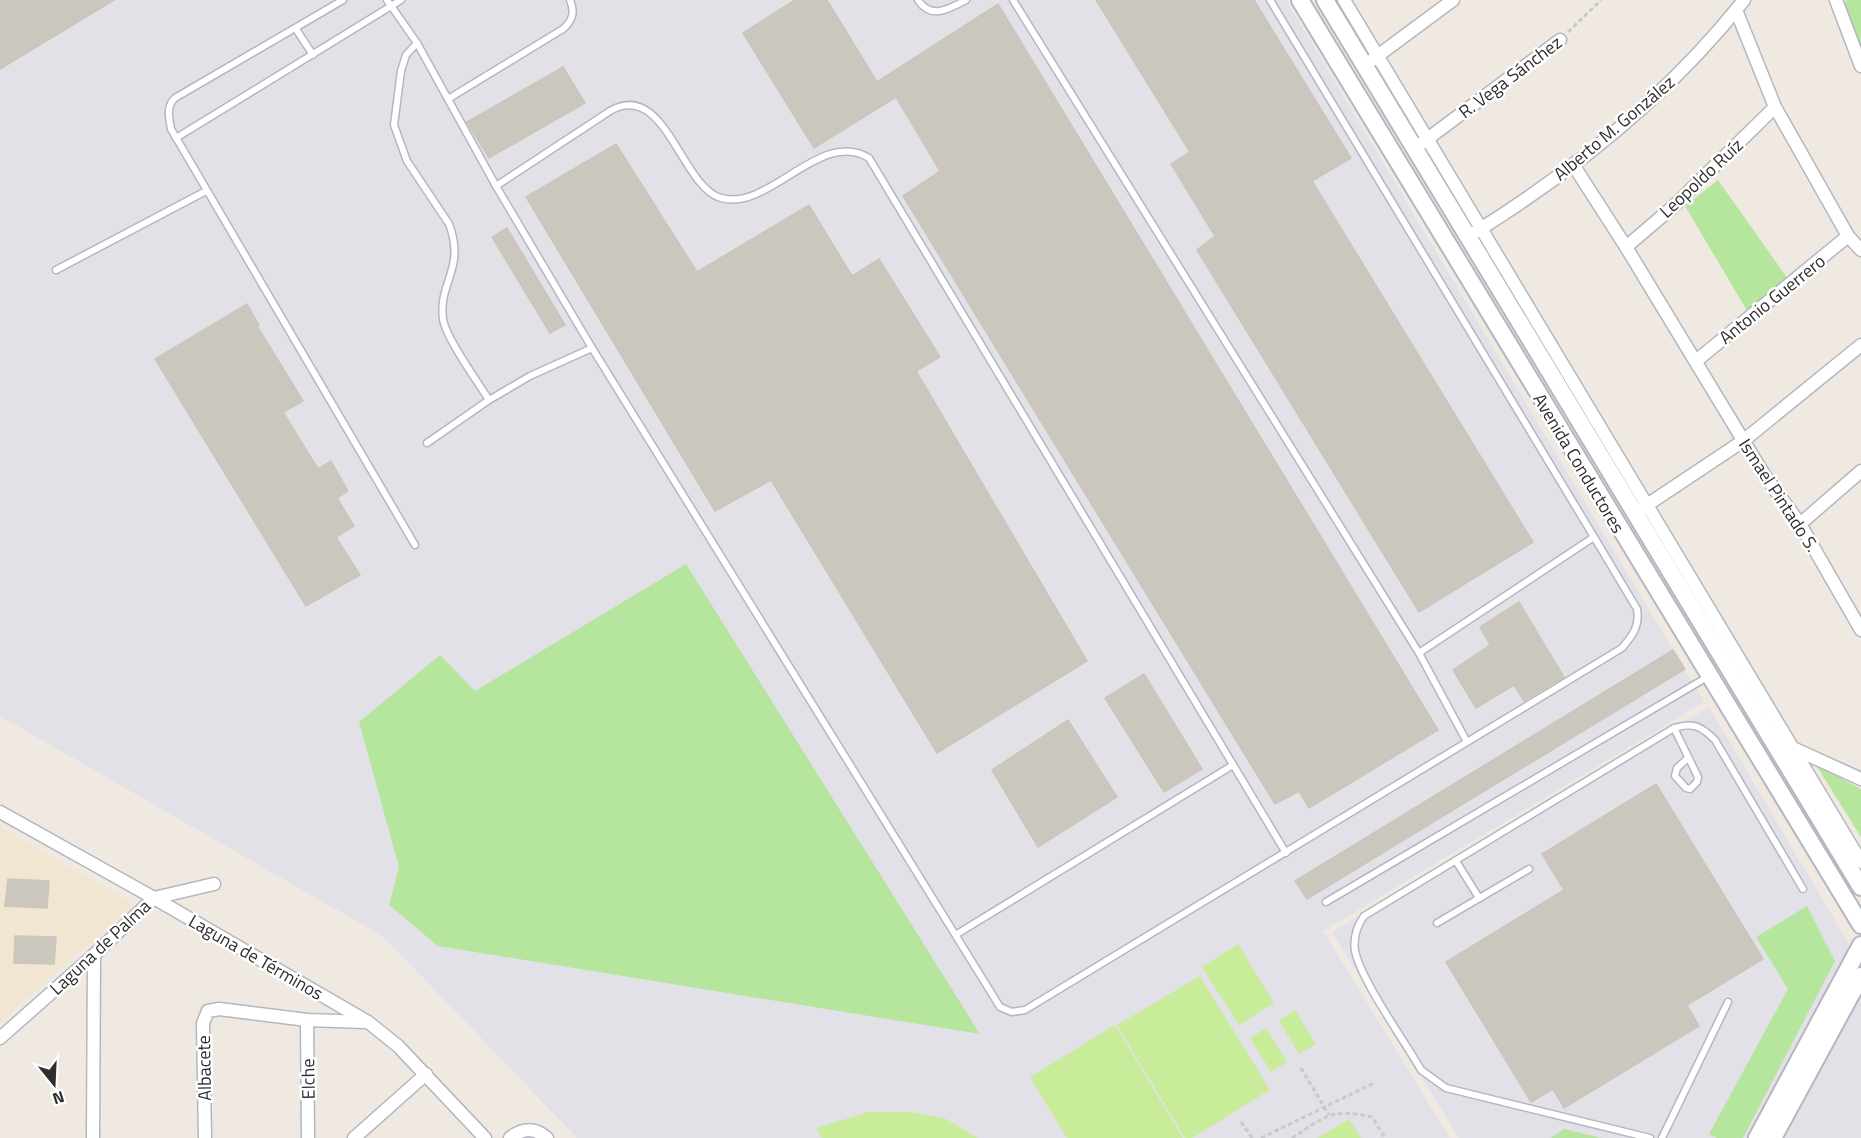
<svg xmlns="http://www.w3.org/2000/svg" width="1861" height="1138" font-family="'Titillium Web',sans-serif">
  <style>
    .industrial { fill: #e3e1e8 }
    .education { fill: #f0e6d1 }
    .green { fill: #b6e59e }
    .pitch { fill: #c9ec9a }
    .building { fill: #cbc7bf; stroke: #cbc5ba; stroke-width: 1.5 }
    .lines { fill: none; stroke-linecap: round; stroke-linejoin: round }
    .lane-casing { stroke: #b4b7c1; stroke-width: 9 }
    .street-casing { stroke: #b4b7c1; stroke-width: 15 }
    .secondary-casing { stroke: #b4b7c1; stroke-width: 20 }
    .path { stroke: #c9c9c9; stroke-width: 3; stroke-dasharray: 4.5 3; stroke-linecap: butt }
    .lane { stroke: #fff; stroke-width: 6 }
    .street { stroke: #fff; stroke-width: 12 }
    .secondary { stroke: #fff; stroke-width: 16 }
    .labels { text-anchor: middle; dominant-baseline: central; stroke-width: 5; stroke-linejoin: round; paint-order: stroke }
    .street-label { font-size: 18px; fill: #2e2e2e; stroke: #fff }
  </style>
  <rect width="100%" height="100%" fill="#efe9e1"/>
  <!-- industrial -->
  <g class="industrial">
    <path d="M0,0h1286l418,702 -381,229 127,207h-873l-193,-201 -384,-221z"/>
    <path d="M1709,707l141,239 -103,192h-288l-127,-206z"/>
    <path d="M1861,997v141h-79z"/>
  </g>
  <!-- education -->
  <path class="education" d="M0,827l128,74 2,6 -130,114z"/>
  <!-- green -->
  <g class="green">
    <path d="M1847,0h14v52l-17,-50z"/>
    <path d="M1718,180l70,99 -39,35 -64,-108z"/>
    <path d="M686,564l294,470 -542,-88 -49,-41 10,-38 -40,-145 81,-67 35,36z"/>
    <path d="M1816,765l45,24v48z"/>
    <path d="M1807,906l28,55 -92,177h-26l-8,-4 79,-145 -32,-52z"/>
    <path d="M1564,1129l38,9h-51z"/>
  </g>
  <!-- pitch -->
  <g class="pitch">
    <path d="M1238,944l36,59 -35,22 -37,-58z"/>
    <path d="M1200,976l70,114 -78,48h-7l-68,-113z"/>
    <path d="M1295,1010l21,34 -17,10 -20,-33z"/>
    <path d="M1115,1025l68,113h-116l-37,-61z"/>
    <path d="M1266,1028l21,34 -16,10 -21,-34z"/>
    <path d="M868,1112h42l34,6 34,20h-156l-6,-10z"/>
    <path d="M1349,1119l12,19h-44z"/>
  </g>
  <!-- building -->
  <g class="building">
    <path d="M0,0h114l-114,69z"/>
    <path d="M795,0h32l50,82 121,-78 440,726 -129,78 -10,-17 -24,13 -372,-608 37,-25 -44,-74 -82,51 -71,-115z"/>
    <path d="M1096,0h158l97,158 -39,23 221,361 -114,70 -222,-362 18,-14 -44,-72 19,-12z"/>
    <path d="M563,67l22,36 -96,55 -22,-36z"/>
    <path d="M616,144l81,128 112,-67 43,71 27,-17 61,98 -24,14 171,290 -150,92 -166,-273 -56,31 -189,-314z"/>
    <path d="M507,228l58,97 -15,8 -58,-96z"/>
    <path d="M247,304l12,21 -2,1 46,75 -20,11 35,57 13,-8 17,30 -11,7 17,28 -18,11 24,38 -54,31 -151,-247z"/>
    <path d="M1519,602l45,75 -40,24 -10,-16 -38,23 -23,-38 37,-25 -10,-18z"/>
    <path d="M1673,650l12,19 -378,230 -12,-18z"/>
    <path d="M1144,674l58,95 -38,23 -59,-94z"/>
    <path d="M1068,720l49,77 -79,50 -46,-77z"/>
    <path d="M1656,784l107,175 -76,46 12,21 -135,82 -11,-19 -22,13 -85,-140 118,-72 -22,-36z"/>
    <path d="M8,879l41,2 -2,27 -42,-2z"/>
    <path d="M15,936l41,1 -2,27 -40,-1z"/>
  </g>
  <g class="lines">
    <!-- lane casing -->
    <g class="lane-casing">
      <g id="lane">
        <path d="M343,0l-168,98c-9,8 -6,20 -4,31l244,416"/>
        <path d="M387,0l30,43 79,143 96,162 408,659 12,5 13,-2 597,-362c11,-13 18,-22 15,-39l-43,-72 -324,-537"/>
        <path d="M918,0c13,20 31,9 48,0"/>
        <path d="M1013,0l406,653 175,-116"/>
        <path d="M296,29l17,26"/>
        <path d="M417,43l-11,12 -5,16 -7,54 13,36 42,63c17,45 -11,58 -6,95 3,19 34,62 46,81l41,-24 62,-28"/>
        <path d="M448,99l115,-70c10,-9 12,-17 7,-29"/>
        <path d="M176,138l225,-138"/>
        <path d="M496,186l114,-75c55,-32 71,76 111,87 48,14 99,-70 148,-40l417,695"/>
        <path d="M56,270l150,-79"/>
        <path d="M427,443l62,-43"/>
        <path d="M1419,653l48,89"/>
        <path d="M1674,728l24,49 -1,5 -7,7 -4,-1 -11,-12 2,-8 11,-10"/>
        <path d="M1456,861l23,37"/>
        <path d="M1326,902l383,-226"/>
        <path d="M1437,923l92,-54"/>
        <path d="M957,934l276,-169"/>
        <path d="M1650,1138l-204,-50 -25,-18c-17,-30 -59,-88 -66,-119 -2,-13 2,-25 9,-35l310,-188c19,-6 27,-2 41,12l88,149"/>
        <path d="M1662,1138l66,-136"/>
      </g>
    </g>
    <!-- street casing -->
    <g class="street-casing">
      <g id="street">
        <path d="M1344,0l517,862"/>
        <path d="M1836,0l25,66"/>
        <path d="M1736,10l39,97 73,129 13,14"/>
        <path d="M1372,60l81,-60"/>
        <path d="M1422,143l138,-103"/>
        <path d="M1574,166l52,81 137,226 37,51 61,106"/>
        <path d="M1474,233c101,-63 196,-139 270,-233"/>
        <path d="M1626,247l48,-41 101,-99"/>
        <path d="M1696,361l152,-125"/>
        <path d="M1641,509l102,-68 118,-96"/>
        <path d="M1800,524l61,-53"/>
        <path d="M1795,749l66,30"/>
        <path d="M0,812l154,86 214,124 30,24 87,92"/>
        <path d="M307,1020l1,118"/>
        <path d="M0,1038l94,-83 60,-57 60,-14"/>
        <path d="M93,1138l1,-183"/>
        <path d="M205,1138l-2,-115 5,-12 11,-2 88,11 59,2"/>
        <path d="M354,1138l72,-64"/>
        <path d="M510,1138c13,-10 24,-11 37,0"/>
      </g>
    </g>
    <!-- secondary casing -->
    <g class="secondary-casing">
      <g id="secondary">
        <path d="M1300,0l561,925"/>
        <path d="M1325,0l536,887"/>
        <path d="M1757,1138l104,-193"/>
        <path d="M1773,1138l88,-162"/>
      </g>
    </g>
    <!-- path -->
    <g class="path">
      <path d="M1568,32l33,-32"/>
      <path d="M1301,1068l28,47"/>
      <path d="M1241,1122l11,16"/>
      <path d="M1261,1138l115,-56"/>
      <path d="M1292,1138c34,-22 39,-30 80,-21l13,21"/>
    </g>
    <!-- lane -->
    <use href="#lane" class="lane"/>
    <!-- street -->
    <use href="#street" class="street"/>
    <!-- secondary -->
    <use href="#secondary" class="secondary"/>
  </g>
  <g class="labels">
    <!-- street labels -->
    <g class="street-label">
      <text transform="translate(1510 77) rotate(-37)">R. Vega Sánchez</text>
      <text transform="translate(1614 128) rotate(-40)">Alberto M. González</text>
      <text transform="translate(1701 178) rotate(-43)">Leopoldo Ruíz</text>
      <text transform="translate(1772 299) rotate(-39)">Antonio Guerrero</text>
      <text transform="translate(1579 463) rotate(59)">Avenida Conductores</text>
      <text transform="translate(1779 495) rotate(57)">Ismael Pintado S.</text>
      <text transform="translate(100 947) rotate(-43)">Laguna de Palma</text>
      <text transform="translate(256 957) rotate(30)">Laguna de Términos</text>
      <text transform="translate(204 1068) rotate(-91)">Albacete</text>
      <text transform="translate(308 1079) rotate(-91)">Elche</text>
    </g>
  </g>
  <!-- north arrow -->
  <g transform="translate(54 1084) rotate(162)" stroke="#ffffff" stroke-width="4.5" paint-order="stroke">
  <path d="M0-4.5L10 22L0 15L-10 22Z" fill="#2e2e2e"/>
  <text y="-9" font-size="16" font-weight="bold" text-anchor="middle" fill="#2e2e2e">N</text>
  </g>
</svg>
